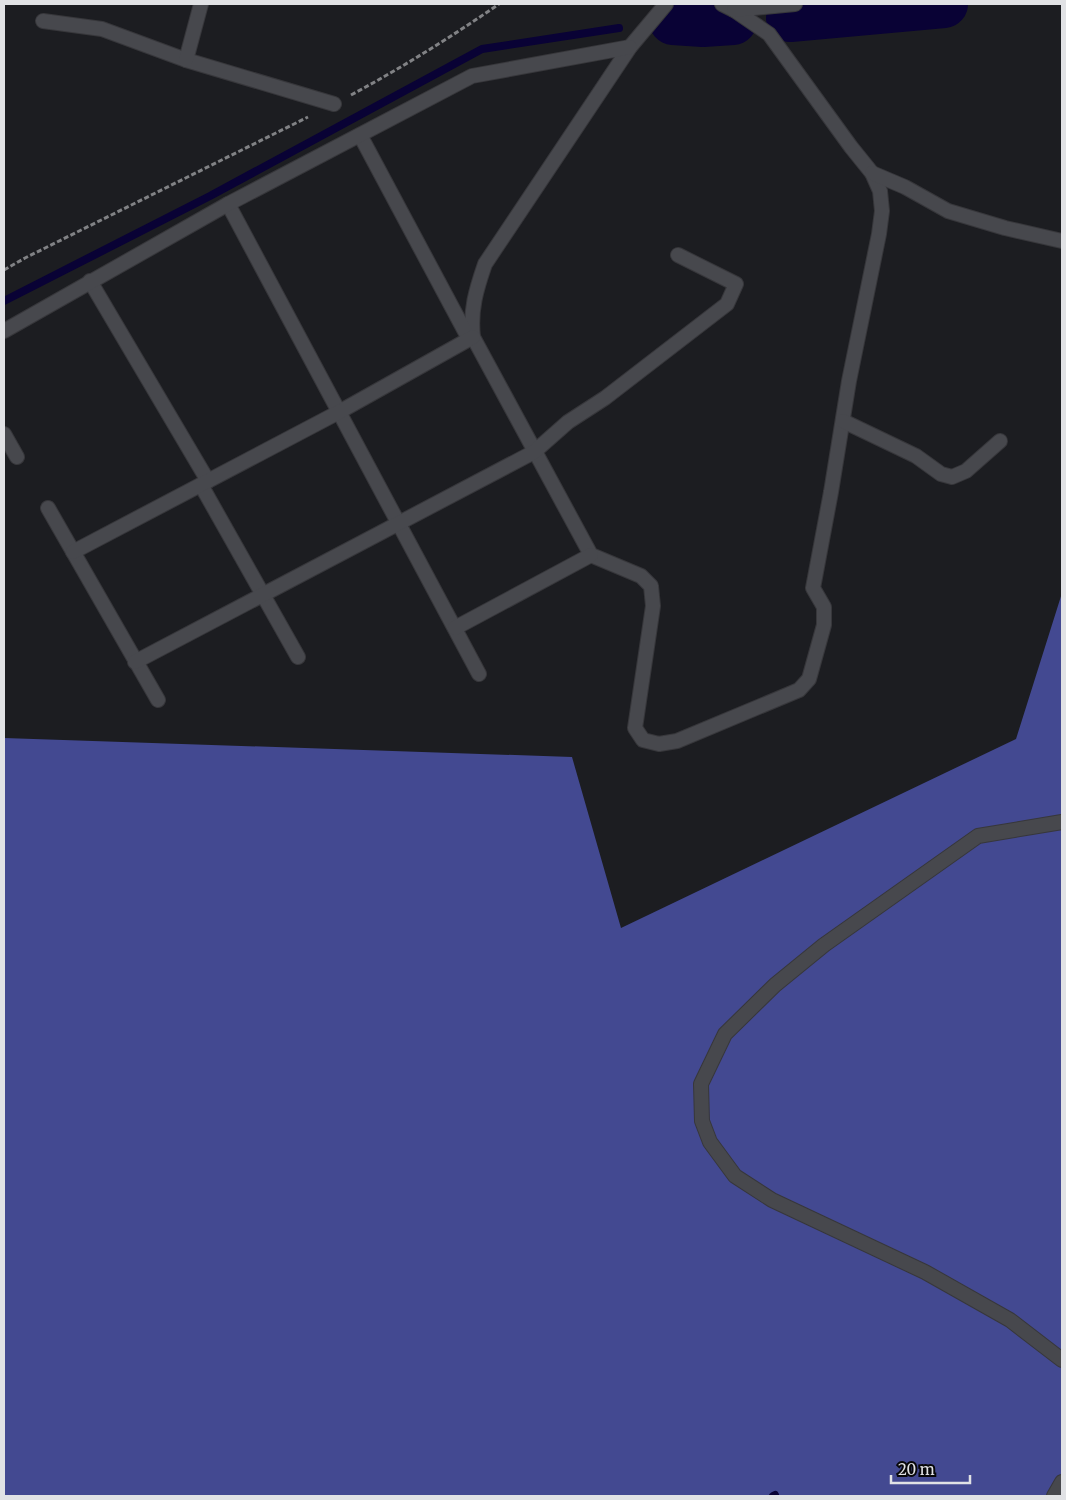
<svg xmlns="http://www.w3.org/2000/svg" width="1066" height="1500" font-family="Merriweather,serif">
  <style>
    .forest { fill: #434991 }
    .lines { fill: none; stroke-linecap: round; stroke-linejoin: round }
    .stream { stroke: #090235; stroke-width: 8 }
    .river { stroke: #090235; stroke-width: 48 }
    .minor-casing { stroke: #37373b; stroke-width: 16 }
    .path { stroke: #818285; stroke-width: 3; stroke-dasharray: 5 2.5; stroke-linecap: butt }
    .minor { stroke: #47484d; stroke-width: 14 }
  </style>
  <rect width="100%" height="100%" fill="#1c1d21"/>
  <!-- forest -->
  <path class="forest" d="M1062,593v903h-1058v-758l568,19 49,171 395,-189z"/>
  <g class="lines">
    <!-- stream -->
    <g class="stream">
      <path d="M4,301l206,-105 272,-147 137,-21"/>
      <path d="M773,1496l2,-1"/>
    </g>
    <!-- river -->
    <g class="river">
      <path d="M790,18l154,-14"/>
      <path d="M673,21l30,2 30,-2"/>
    </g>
    <!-- minor casing -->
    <g class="minor-casing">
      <g id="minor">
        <path d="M666,4l-36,43 -145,217c-9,26 -15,46 -12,73l118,218 50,21 10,10 2,20 -18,122 8,12 16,4 18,-3 122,-51 10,-11 15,-54v-18l-11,-19 18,-96 18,-111 30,-147 3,-23 -2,-20 -8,-18 -21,-26 -82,-113 -35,-24 -12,-6"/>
        <path d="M734,10l61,-6"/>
        <path d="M43,21l59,8 84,31 148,44"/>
        <path d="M186,60l15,-56"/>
        <path d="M360,135l109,204"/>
        <path d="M872,173l33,14 43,24 57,17 57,13"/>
        <path d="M228,204l251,470"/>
        <path d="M90,281l118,200"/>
        <path d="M4,331l224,-127 244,-128 158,-29"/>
        <path d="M843,421l73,35 25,18 11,3 14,-6 34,-30"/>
        <path d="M4,434l13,23"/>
        <path d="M201,485l97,172"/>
        <path d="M48,508l110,192"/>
        <path d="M73,552l266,-140 134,-75"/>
        <path d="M455,628l136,-73"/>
        <path d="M135,662l399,-210 34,-30 37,-24 122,-94 9,-20 -58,-29"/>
        <path d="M1062,822l-84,14 -154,109 -49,40 -50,49 -24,50 1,37 8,21 25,34 37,24 153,72 85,48 52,40"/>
        <path d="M1054,1496l8,-14"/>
      </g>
    </g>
    <!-- path -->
    <g class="path">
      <path d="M351,95c52,-28 100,-58 148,-91"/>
      <path d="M4,270l21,-12 283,-141"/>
    </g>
    <!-- minor -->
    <use href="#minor" class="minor"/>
  </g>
  <!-- border -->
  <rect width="1066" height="1500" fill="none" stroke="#e1e2e5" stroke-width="10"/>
  <!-- scale -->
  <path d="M891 1475v8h79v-8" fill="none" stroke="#e1e2e5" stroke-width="2.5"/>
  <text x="898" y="1475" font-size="15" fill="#e1e2e5" stroke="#070709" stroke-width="4" paint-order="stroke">20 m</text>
</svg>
